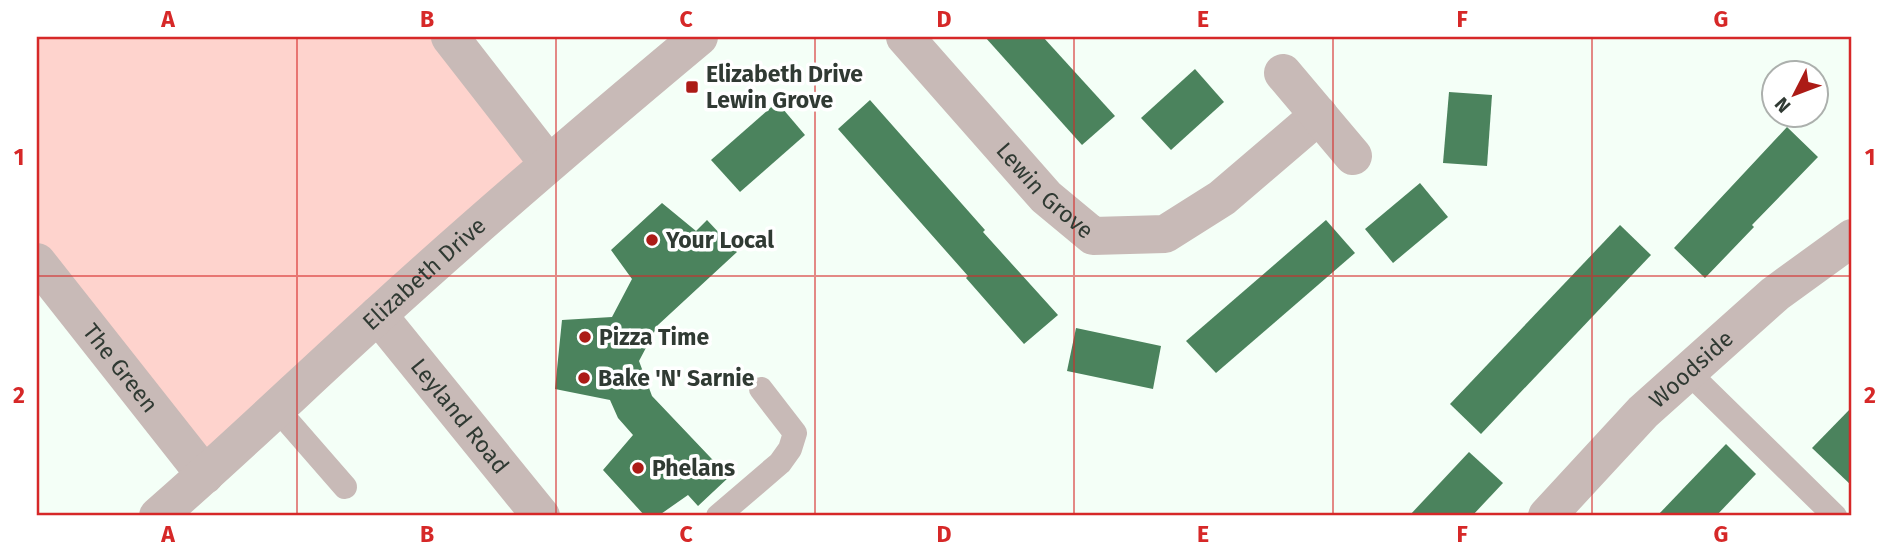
<svg xmlns="http://www.w3.org/2000/svg" width="1889" height="553" font-family="'Fira Sans',sans-serif">
  <style>
    .green { fill: #fed3cd }
    .building { fill: #4b835d }
    .lines { fill: none; stroke-linecap: round; stroke-linejoin: round }
    .lane { stroke: #c8bab7; stroke-width: 24 }
    .street { stroke: #c8bab7; stroke-width: 38 }
    .grid { fill: none; stroke: #d62828; stroke-width: 2; stroke-opacity: 0.55 }
    .poi-dot { fill: #ac1b16; stroke: #fff; stroke-width: 2.5 }
    .labels { text-anchor: middle; dominant-baseline: central; stroke-width: 7; stroke-linejoin: round; paint-order: stroke }
    .poi-label { font-size: 23px; font-weight: bold; fill: #303a33; stroke: #fff; text-anchor: start }
    .street-label { font-size: 23px; fill: #303a33; stroke: #fff }
    .neatline { fill: none; stroke: #d62828; stroke-width: 2.5 }
    .grid-label { font-size: 23px; text-anchor: middle; font-weight: bold; fill: #d62828 }
  </style>
  <rect width="100%" height="100%" fill="#f4fff7"/>
  <!-- green -->
  <path class="green" d="M37,37h409l102,126 -343,312 -168,-210z"/>
  <!-- building -->
  <g class="building">
    <path d="M985,37h58l72,79 -33,29z"/>
    <path d="M1195,69l29,33 -53,48 -30,-32z"/>
    <path d="M1449,92l43,3 -5,71 -44,-3z"/>
    <path d="M870,100l115,130 -2,2 75,83 -34,29 -58,-66 2,-2 -130,-147z"/>
    <path d="M777,102l28,33 -65,57 -29,-32z"/>
    <path d="M1787,127l31,30 -66,68 2,2 -49,51 -31,-30z"/>
    <path d="M1420,183l28,34 -55,46 -28,-34z"/>
    <path d="M662,203l34,28 11,-11 30,32 -79,73 -19,36 13,35 77,81 -31,29 -10,-11 -30,21h-13l-42,-46 30,-35 -15,-17 -8,-18 -55,-11 7,-69 50,-3 20,-38 -21,-29z"/>
    <path d="M1326,220l29,33 -139,120 -30,-32z"/>
    <path d="M1620,225l31,30 -170,179 -31,-30z"/>
    <path d="M1076,328l85,18 -8,43 -86,-18z"/>
    <path d="M1852,407v79l-40,-38z"/>
    <path d="M1726,444l30,30 -40,42h-59z"/>
    <path d="M1469,452l34,31 -31,33h-63z"/>
  </g>
  <g class="lines">
    <!-- lane -->
    <g class="lane">
      <path d="M1688,372l147,144"/>
      <path d="M277,409l68,78"/>
      <path d="M718,516l62,-53 10,-14 5,-16 -34,-44"/>
    </g>
    <!-- street -->
    <g class="street">
      <path d="M450,37l98,126"/>
      <path id="s1" d="M905,37l141,160 47,39 72,-2 57,-36 97,-83"/>
      <path d="M1283,73l70,83"/>
      <path id="s2" d="M37,262l168,213"/>
      <path id="s3" d="M378,315l163,201"/>
      <path id="s4" d="M158,516c75,-65 146,-134 220,-201 104,-95 212,-187 321,-278"/>
      <path id="s5" d="M1547,516l96,-104 132,-118 77,-56"/>
    </g>
  </g>
  <!-- grid -->
  <path class="grid" d="M297,37v479M556,37v479M815,37v479M1074,37v479M1333,37v479M1592,37v479M37,276h1815"/>
  <!-- markers -->
  <g class="poi-dot">
    <rect x="685" y="80" width="14" height="14" rx="3.5"/>
    <circle cx="652" cy="240" r="7"/>
    <circle cx="585" cy="337" r="7"/>
    <circle cx="584" cy="378" r="7"/>
    <circle cx="638" cy="468" r="7"/>
  </g>
  <g class="labels">
    <!-- poi labels -->
    <g class="poi-label">
      <text x="706" y="74">Elizabeth Drive<tspan x="706" dy="26">Lewin Grove</tspan></text>
      <text x="666" y="240">Your Local</text>
      <text x="599" y="337">Pizza Time</text>
      <text x="598" y="378">Bake 'N' Sarnie</text>
      <text x="652" y="468">Phelans</text>
    </g>
    <!-- street labels -->
    <g class="street-label">
      <text stroke="none"><textPath href="#s1" startOffset="208">Lewin Grove</textPath></text>
      <text stroke="none"><textPath href="#s4" startOffset="360">Elizabeth Drive</textPath></text>
      <text stroke="none"><textPath href="#s5" startOffset="206">Woodside</textPath></text>
      <text stroke="none"><textPath href="#s2" startOffset="135">The Green</textPath></text>
      <text stroke="none"><textPath href="#s3" startOffset="130">Leyland Road</textPath></text>
    </g>
  </g>
  <!-- border -->
  <rect width="1889" height="553" fill="none" stroke="#ffffff" stroke-width="77"/>
  <!-- north arrow -->
  <g transform="translate(1795 94) rotate(228)"><circle r="33" fill="#ffffff" stroke="#acb0ad" stroke-width="2"/>
  <path d="M0-5L12 26L0 18L-12 26Z" fill="#ac1b16"/>
  <text y="-10" font-size="19" font-weight="bold" text-anchor="middle" fill="#303a33">N</text>
  </g>
  <rect x="38" y="38" width="1812" height="476" class="neatline"/>
  <g class="grid-label">
    <text x="168" y="27">A</text>
    <text x="427" y="27">B</text>
    <text x="686" y="27">C</text>
    <text x="944" y="27">D</text>
    <text x="1203" y="27">E</text>
    <text x="1462" y="27">F</text>
    <text x="1721" y="27">G</text>
    <text x="19" y="165">1</text>
    <text x="1870" y="165">1</text>
    <text x="19" y="403">2</text>
    <text x="1870" y="403">2</text>
    <text x="168" y="542">A</text>
    <text x="427" y="542">B</text>
    <text x="686" y="542">C</text>
    <text x="944" y="542">D</text>
    <text x="1203" y="542">E</text>
    <text x="1462" y="542">F</text>
    <text x="1721" y="542">G</text>
  </g>
</svg>
